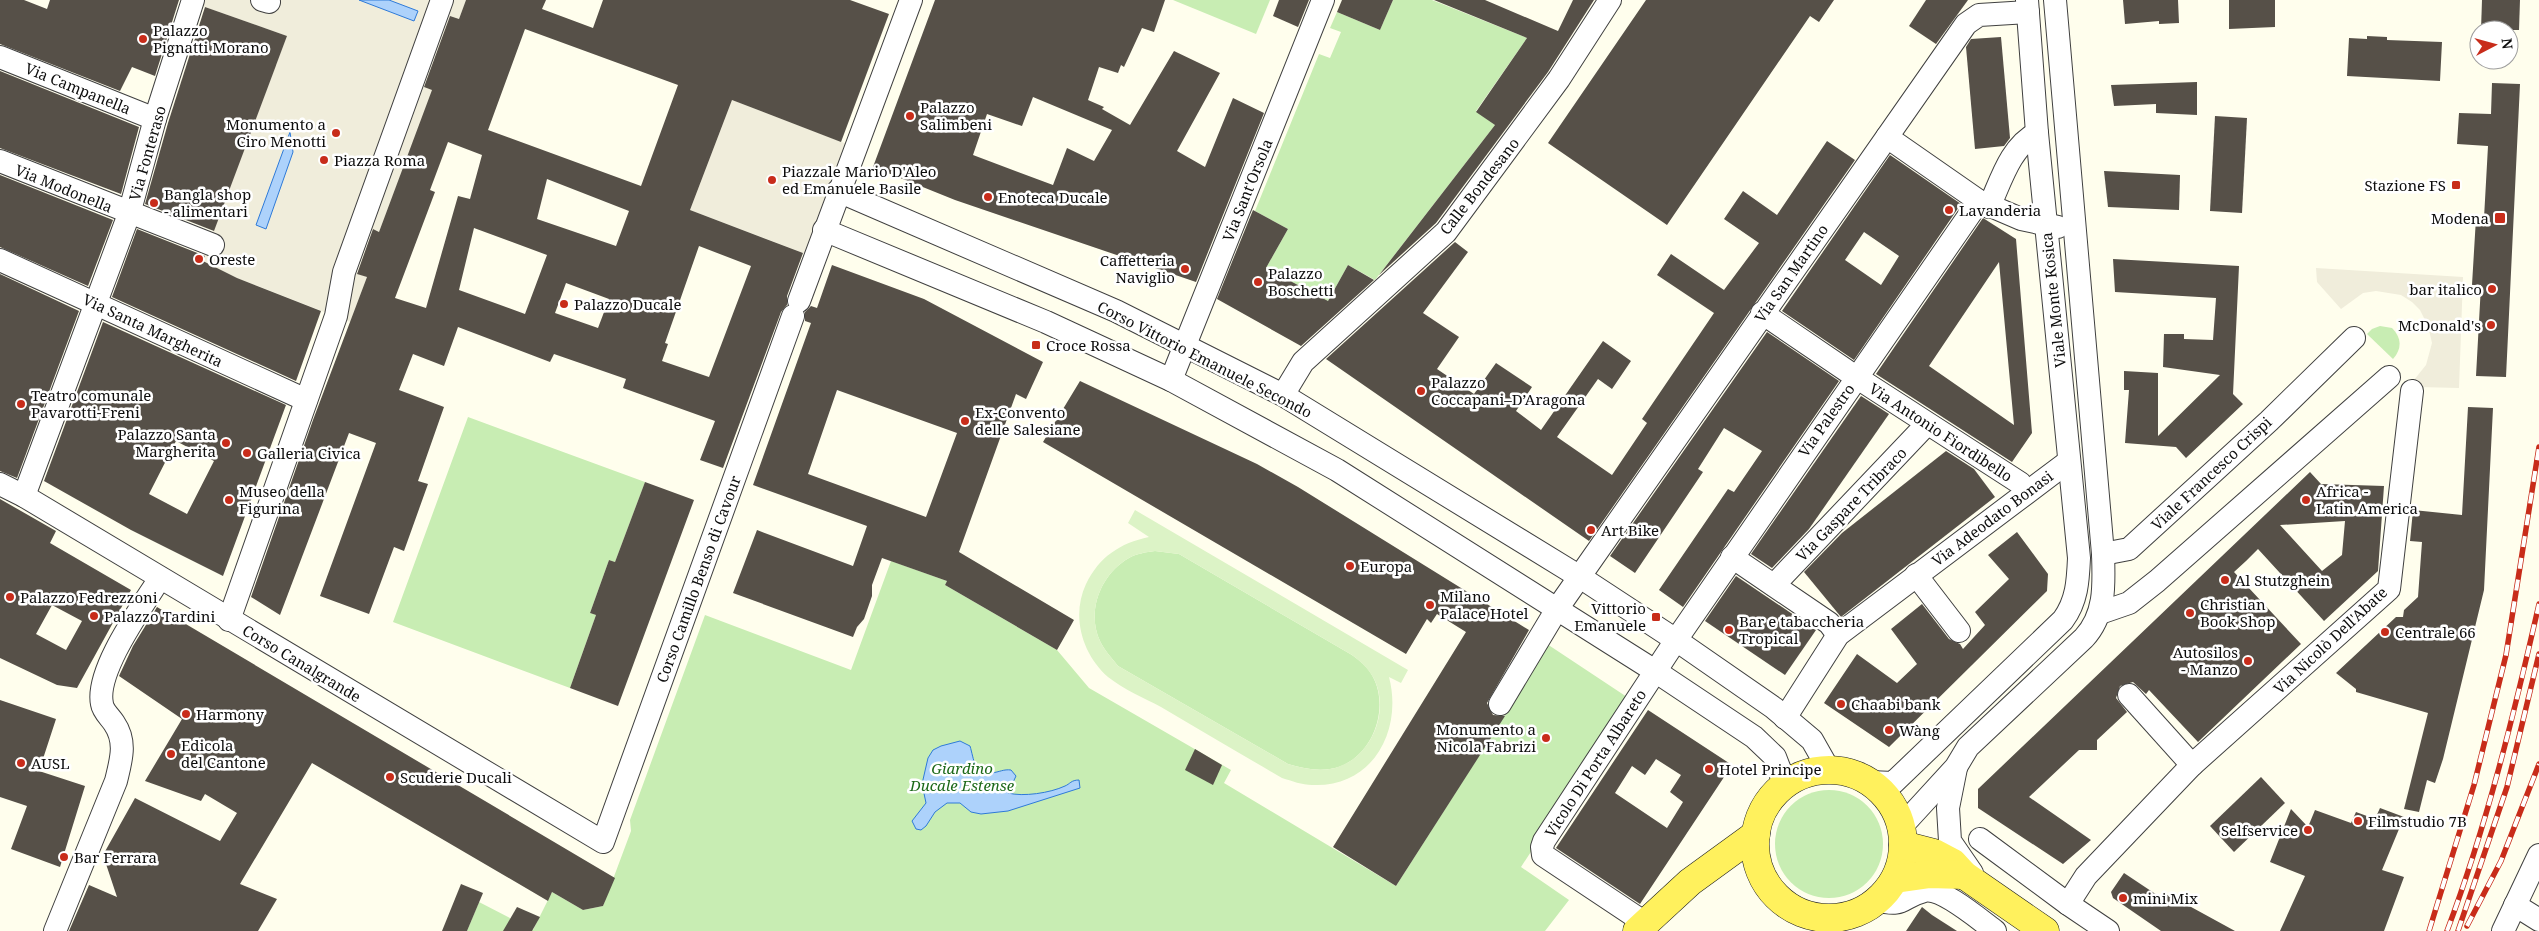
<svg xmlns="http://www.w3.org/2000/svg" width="2539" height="931" font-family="'Noto Serif',serif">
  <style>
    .green { fill: #c8edb3 }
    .pitch { fill: #dcf3c6; fill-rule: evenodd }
    .plaza { fill: #f0eddb }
    .water { fill: #add2fb; stroke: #2e7ad8 }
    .building { fill: #565048; fill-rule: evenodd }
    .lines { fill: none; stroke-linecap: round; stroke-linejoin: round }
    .minor-casing { stroke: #404040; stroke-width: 24 }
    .major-casing { stroke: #1e1e1e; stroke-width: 29 }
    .minor { stroke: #fff; stroke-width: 22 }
    .major { stroke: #fff15d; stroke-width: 28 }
    .rail-casing { stroke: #c82c1a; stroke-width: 5.5 }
    .rail { stroke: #fff; stroke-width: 4; stroke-dasharray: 11; stroke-linecap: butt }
    .poi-dot { fill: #c82c1a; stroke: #fff; stroke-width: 2 }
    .labels { text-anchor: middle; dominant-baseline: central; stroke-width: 5; stroke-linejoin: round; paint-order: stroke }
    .poi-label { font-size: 15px; fill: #0d0d0d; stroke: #fff; text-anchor: start }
    .street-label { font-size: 15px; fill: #0d0d0d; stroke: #fff }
    .park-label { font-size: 15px; font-style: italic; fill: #1c6918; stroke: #fff }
  </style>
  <rect width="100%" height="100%" fill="#fffeed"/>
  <!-- green -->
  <g class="green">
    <path d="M1173,0h97l-14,34z"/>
    <path d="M1393,0h39l95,38 -51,73 19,14 -120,155 -27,-15 -20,36 -62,-33 22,-39 -33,-18 64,-157 11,4 11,-26 -11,-4 7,-16 43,18z"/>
    <path d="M2380,326l12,2c10,10 10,21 1,31l-26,-25 5,-5z"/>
    <path d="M468,417l177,65 -30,80 -6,-2 -19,53 6,2 -26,73 -177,-66z"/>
    <path d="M1155,551l24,3 173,101c8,6 16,12 21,22 18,34 -3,86 -43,92 -15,2 -28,-1 -42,-5l-170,-98c-6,-8 -14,-16 -18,-25 -14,-30 1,-67 29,-83 7,-4 17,-6 26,-7z"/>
    <path d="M891,561l56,20 -2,4 112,65 32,38 142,82 -7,13 172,103 109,-171 42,-71 83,55 -109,168 48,33 -24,31h-1078l12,-29 54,28 19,-38 31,18 20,-4 28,-75 -1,-11 75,-205 146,55z"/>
    <circle cx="1829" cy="844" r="54"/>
  </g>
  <!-- pitch -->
  <path class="pitch" d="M1135,510l273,160 -7,13 -12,-6c14,53 -16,111 -77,108 -10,0 -20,-4 -30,-7 -41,-24 -81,-47 -121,-71 -17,-9 -38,-18 -53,-30 -26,-23 -37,-61 -22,-93 13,-27 34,-41 63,-47l-21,-14zM1155,551l24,3 173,101c8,6 15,12 21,22 19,34 -3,85 -43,92 -15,2 -28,-1 -42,-5l-170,-98c-6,-8 -14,-16 -18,-25 -14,-30 1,-67 29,-83 7,-4 17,-6 26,-7z"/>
  <!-- plaza -->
  <g class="plaza">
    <path d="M193,0h273l-7,19 -9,-3 -27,71 10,3 -54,142 -7,-3 -16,44 11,4 -17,45 -113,-44 -35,-18 85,-224 -85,-30z"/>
    <path d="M732,100l123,47 -41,110 -124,-47z"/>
    <path d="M2316,268l147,9 -4,111 -40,-1 -5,-7 12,-15 6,-22 -4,-17 -8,-16 -8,-8 -11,-7 -25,-4 -13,2 -22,16 -24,-27z"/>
  </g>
  <!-- water -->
  <g class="water">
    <path d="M359,0h30l29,11 -4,10z"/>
    <path d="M290,132l3,20 -27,77 -10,-4z"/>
    <path d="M960,741l10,5c4,13 4,30 22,27 7,-1 12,-4 19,-3l5,6 -8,17c15,4 42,0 57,-7 5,-2 6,-6 14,-6l1,8 -72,23 -27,3 -10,-2 -11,-9h-13l-12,9 -9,14 -5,4 -5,-1 -4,-8 14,-18 -4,-19 6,-26 5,-8 8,-4z"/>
  </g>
  <!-- building -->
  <g class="building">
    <path d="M0,0h24l23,9 3,-9h129l-24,76 -23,-9 -12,24 -120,-47z"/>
    <path d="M466,0h80l-4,9 51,19 10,-28h247l39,14 -48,128 -109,-42 -42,110 113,43 -16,43v9l-6,7 -58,156 -23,-8 15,-39 -92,-33 3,-9 -72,-25 -4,8 -92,-35 -14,39 -31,-12 -14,36 45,17 -26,74 10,3 -24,67 -10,-4 -25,67 -49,-18 56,-153 -27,-10 -69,182 -29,-18 62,-177 54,-143 -10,-3 16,-45 6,3 53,-142 -8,-3 26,-71 9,3zM525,29l153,56 -37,101 -153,-56zM448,142l34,13 -12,44 -12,-3 -32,112 -31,-10 40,-106 -5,-2zM547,179l82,32 -13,35 -79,-27zM474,228l73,27 -22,59 -66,-24zM699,246l52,20 -42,111 -47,-16 6,-17 -3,-1zM566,283l43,16 -11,29 -43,-15z"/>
    <path d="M935,0h230l-11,32 -12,-4 -18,39 -3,-2 -3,8 -19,-6 -11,33 16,7 -2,2 28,16 44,-74 46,22 -43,78 28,16 28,-69 31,15 -68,169 -241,-82 -82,-33zM1033,97l79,33 -18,31 -27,-13 -14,37 -80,-30 14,-41 35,12z"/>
    <path d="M1279,0h30l-11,27 -25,-11z"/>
    <path d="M1342,0h51l-13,30 -43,-18z"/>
    <path d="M1434,0h51l73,31 15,-31h21l-46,72 -112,151 -57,52 116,-150 -19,-13 51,-74z"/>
    <path d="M1646,0h188l-15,22 -9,-6 -143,209 -119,-82z"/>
    <path d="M1926,0h42l-32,44 -27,-18z"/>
    <path d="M2123,0h55l1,23 -20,1v-3l-34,3z"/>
    <path d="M2229,0h46v27l-46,2z"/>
    <path d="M2482,0h38l-1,30h-38z"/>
    <path d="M205,7l82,29 -73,195 -69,-27 23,-81z"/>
    <path d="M2367,36l20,1v3l55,2 -2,39 -93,-5 2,-38 18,1z"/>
    <path d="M2001,37l9,101 -6,8 -29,3 -9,-102 5,-8z"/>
    <path d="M0,71l139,56 -18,67 -121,-46z"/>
    <path d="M2197,82v33l-41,-2v-9l-42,2 -3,-21z"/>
    <path d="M2492,83l28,1 -14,293 -30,-1 5,-91h-9l4,-67h8l4,-72 -31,-2 2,-31 32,1z"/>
    <path d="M2215,116l32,2 -5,95 -32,-2z"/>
    <path d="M1827,141l28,19 -266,381 -263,-182 129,-117 13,10 -45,61 36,24 -22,32 37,25 22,-31 36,24 -16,24 25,19 62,-89 28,20 -19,28 -14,-10 -41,58 55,38 35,-52 -5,-4 72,-106 -57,-38 14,-21 53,36 35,-47 -35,-24 19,-28 34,24z"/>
    <path d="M1890,155l71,49 -107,156 -72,-49zM1864,232l35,24 -18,29 -36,-25z"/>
    <path d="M2104,171l76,4 -1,35 -71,-3z"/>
    <path d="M0,175l113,45 -25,66 -88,-39z"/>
    <path d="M1253,210l35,19 -22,39 62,33 20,-36 26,15 -73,66 -84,-47z"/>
    <path d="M1983,218l33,21 16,194 -20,29 -136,-88zM1999,262l15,163 -85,-59z"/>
    <path d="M137,229l68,27 -2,5 34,17 84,33 -25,70 -184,-84z"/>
    <path d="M2113,259l126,7 -6,128 10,10 -57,54 -10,-11 -51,-4 4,-53h-5v-19l34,2v63l62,-61 -57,-8 1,-33h20v5l29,1 3,-42 -101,-6z"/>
    <path d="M832,265l92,34 119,63 -17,37 -10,-5 -57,158 115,68 -17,30 -112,-65 2,-4 -65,-23 -10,27v11l-8,23 -7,8 -4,10 -120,-44 24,-63 96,36 14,-40 -114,-41 58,-162 -6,-2v-9l6,-6 6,2zM837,390l120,43 -31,84 -118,-43z"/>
    <path d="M0,274l79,37 -62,167 -17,-7z"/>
    <path d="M103,322l183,83 -63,171 -92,-46 -87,-49zM176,441l38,20 -27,53 -38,-20z"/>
    <path d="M1767,332l72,49 -156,226 -24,-17 69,-101 6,3 28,-41 -38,-23 -26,41 5,3 -68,101 -25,-17z"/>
    <path d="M1080,381l177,83 41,23 231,143 -42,73 6,12 12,1 -109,170 -63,-39 133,-215 -29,-18 -6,9 -4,-4 -21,35 -363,-212z"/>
    <path d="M1861,396l28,18 -80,115 -37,39 -21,-14z"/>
    <path d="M2468,407l25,1 -9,182 -41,169 -8,24 -8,-3 -8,32 -15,-3 24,-96 -72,-21v-3l-20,-16 60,-56h7l1,-7 14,-13 4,-55 -12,-1 3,-31 49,5z"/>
    <path d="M1946,451l28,18 21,28 -154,120 -37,-45 38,-39z"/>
    <path d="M2310,472l11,12 63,2 -6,85 -54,50 -66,-72 -12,12 -12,11 67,72 -103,98 -49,-52 -3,4 -13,-12 -13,4 -4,12 11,14 -30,28v10h-18l-50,47 62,43 -28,24 -85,-56v-19zM2345,521l-3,34 -20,16 -42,-46z"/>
    <path d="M645,482l49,18 -76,206 -48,-18 26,-73 -6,-2 19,-53 6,2z"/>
    <path d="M0,499l56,32 -6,12 81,47 -54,98 -20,-3 -57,-27zM52,605l30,16 -16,29 -30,-16z"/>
    <path d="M2017,532l31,42 -1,17 -158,156 -65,-44 33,-49 40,29 20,-19 -26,-35 31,-25 27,35 11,5 3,5 22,-24 -10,-13 34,-33 -21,-24z"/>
    <path d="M1736,576l80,54 -31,45 -80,-54z"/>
    <path d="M157,607l458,271 -12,28 -20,4 -31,-18 -4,9 -236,-138 -72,121 37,15 -19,32h-189l20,-46 28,12 -14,-42 32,-57 85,43 17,-28 -32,-19 -4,7 -56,-20 37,-62 -63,-43 14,-30z"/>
    <path d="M0,700l56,19 -17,52 46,15 -25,81 -49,-18 16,-43 -27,-9z"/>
    <path d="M1648,710l84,55 -92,139 -84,-56zM1656,759l25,16 -11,17 13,10 -16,26 -52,-35 17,-27 13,9z"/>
    <path d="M1195,749l27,16 -9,20 -28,-15z"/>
    <path d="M2261,777l24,26 -51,49 -24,-26z"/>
    <path d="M2380,808l24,9 -22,53 22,7 -20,54h-104l25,-55 -35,-14 21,-53 17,18 7,-17 36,13 5,-11 19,7z"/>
    <path d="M2124,873l39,26 3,-5 14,10 2,-2 53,29h-74l-48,-33 -2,-6z"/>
    <path d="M461,884l22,9 -16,38h-25z"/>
    <path d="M517,907l23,10 -8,14h-29z"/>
    <path d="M1922,907l10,8 25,16h-51z"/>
  </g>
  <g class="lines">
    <!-- minor casing -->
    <g class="minor-casing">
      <g id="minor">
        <path d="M262,0l7,2"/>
        <path d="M0,57l155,62"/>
        <path d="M1887,137l92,64 42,18 37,8"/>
        <path d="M0,161l213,84"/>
        <path d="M838,191l278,120 167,84 297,182 96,63 98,68 38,32 17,30"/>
        <path d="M1989,207c12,-26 21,-60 48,-74"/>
        <path d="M824,230l222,92 125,58 166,90 318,201 99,66 21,20 5,13 3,16"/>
        <path d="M0,260l306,140"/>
        <path d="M799,301l112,-301"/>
        <path d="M1762,313l94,64 164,106"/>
        <path d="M1171,380l152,-380"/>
        <path d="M1283,395l20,-33 143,-130 113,-153 51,-79"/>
        <path d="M0,484l24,12 579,346 190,-526"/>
        <path d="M24,496l105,-282 26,-95 38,-119"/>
        <path d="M2103,554l26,-5 140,-128 85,-83"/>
        <path d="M1732,557l97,66 9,12"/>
        <path d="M1916,575l43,56"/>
        <path d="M1774,585l153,-161"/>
        <path d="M2100,613l29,-10 28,-22 232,-204"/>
        <path d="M229,620l107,-304 8,-44 98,-272"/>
        <path d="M2129,695l63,70"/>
        <path d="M1500,704l57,-95 409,-585 13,-9 49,-3"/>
        <path d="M1785,718l53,-83 231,-174"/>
        <path d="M1956,768l-8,40 2,33 22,32"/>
        <path d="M1870,782l23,1 170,-163c14,-19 15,-39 16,-62l-42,-425 -10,-133"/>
        <path d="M1901,827l55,-60 12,-20 116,-109c22,-24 20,-54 19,-84l-48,-554"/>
        <path d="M1980,839l88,65 40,27"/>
        <path d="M1876,900c30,8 24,-3 48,-9 18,-4 56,29 71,40"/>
        <path d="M2068,904l18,-28 106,-111 197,-176 23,-198"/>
        <path d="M2515,905l24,15"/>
        <path d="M1645,923l-102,-68 -1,-8 2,-6 132,-201 303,-439"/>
        <path d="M55,931l61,-150c5,-21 11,-39 -2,-58 -4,-6 -11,-12 -12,-19 -7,-33 40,-97 58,-126"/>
        <path d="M2503,931l36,-76"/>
      </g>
    </g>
    <!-- major casing -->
    <g class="major-casing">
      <g id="major">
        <circle cx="1829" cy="844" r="74"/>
        <path d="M1903,845l31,8 19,10 11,12 81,56"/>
        <path d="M1895,879l35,-5 34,1"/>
        <path d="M1637,931l53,-49 66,-48"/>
      </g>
    </g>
    <!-- minor -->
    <use href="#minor" class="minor"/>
    <!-- major -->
    <use href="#major" class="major"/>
    <!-- rail casing -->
    <g class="rail-casing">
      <g id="rail">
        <path d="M2467,926l34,-65 38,-97"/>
        <path d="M2429,931l45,-146 32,-130 33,-208"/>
        <path d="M2447,931c40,-106 67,-217 92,-327"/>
        <path d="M2458,931l49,-144 32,-133"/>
      </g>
    </g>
    <!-- rail -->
    <use href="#rail" class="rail"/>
  </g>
  <!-- markers -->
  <g class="poi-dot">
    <circle cx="143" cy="39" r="5"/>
    <circle cx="910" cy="116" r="5"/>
    <circle cx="336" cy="133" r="5"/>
    <circle cx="324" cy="160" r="5"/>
    <circle cx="772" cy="180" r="5"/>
    <rect x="2451" y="180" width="10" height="10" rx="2.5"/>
    <circle cx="988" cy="197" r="5"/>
    <circle cx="154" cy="203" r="5"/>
    <circle cx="1949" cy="210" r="5"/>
    <rect x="2494" y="212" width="12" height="12" rx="2.5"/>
    <circle cx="199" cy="259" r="5"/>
    <circle cx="1185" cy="269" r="5"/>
    <circle cx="1258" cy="282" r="5"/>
    <circle cx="2492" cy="289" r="5"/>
    <circle cx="564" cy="304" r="5"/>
    <circle cx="2491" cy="325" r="5"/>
    <rect x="1031" y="340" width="10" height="10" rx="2.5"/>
    <circle cx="1421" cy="391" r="5"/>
    <circle cx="21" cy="404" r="5"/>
    <circle cx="965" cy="421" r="5"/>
    <circle cx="226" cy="443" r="5"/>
    <circle cx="247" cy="453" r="5"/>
    <circle cx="229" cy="500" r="5"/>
    <circle cx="2306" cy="500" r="5"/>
    <circle cx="1591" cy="530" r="5"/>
    <circle cx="1350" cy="566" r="5"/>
    <circle cx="2225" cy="580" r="5"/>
    <circle cx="10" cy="597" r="5"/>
    <circle cx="1430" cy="605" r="5"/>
    <circle cx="2190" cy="613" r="5"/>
    <circle cx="94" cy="616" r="5"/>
    <rect x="1651" y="612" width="10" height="10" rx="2.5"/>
    <circle cx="1729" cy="630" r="5"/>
    <circle cx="2385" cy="632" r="5"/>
    <circle cx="2248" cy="661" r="5"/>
    <circle cx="1841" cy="704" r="5"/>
    <circle cx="186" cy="714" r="5"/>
    <circle cx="1889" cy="730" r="5"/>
    <circle cx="1546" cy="738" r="5"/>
    <circle cx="171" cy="754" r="5"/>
    <circle cx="21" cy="763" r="5"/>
    <circle cx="1709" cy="769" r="5"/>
    <circle cx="390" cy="777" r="5"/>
    <circle cx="2358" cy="821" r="5"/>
    <circle cx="2308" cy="830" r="5"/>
    <circle cx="64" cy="857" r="5"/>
    <circle cx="2123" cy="898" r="5"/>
  </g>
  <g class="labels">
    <!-- poi labels -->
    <g class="poi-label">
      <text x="153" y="30">Palazzo<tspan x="153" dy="17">Pignatti Morano</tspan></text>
      <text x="920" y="107">Palazzo<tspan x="920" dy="17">Salimbeni</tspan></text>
      <text x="326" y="124" text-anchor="end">Monumento a<tspan x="326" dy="17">Ciro Menotti</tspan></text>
      <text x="334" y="160">Piazza Roma</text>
      <text x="782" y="171">Piazzale Mario D'Aleo<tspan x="782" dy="17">ed Emanuele Basile</tspan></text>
      <text x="2446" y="185" text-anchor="end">Stazione FS</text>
      <text x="164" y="194">Bangla shop<tspan x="164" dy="17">- alimentari</tspan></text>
      <text x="998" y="197">Enoteca Ducale</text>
      <text x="1959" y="210">Lavanderia</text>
      <text x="2489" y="218" text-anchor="end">Modena</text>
      <text x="209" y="259">Oreste</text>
      <text x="1175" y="260" text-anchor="end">Caffetteria<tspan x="1175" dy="17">Naviglio</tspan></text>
      <text x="1268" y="273">Palazzo<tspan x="1268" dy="17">Boschetti</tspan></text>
      <text x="2482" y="289" text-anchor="end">bar italico</text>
      <text x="574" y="304">Palazzo Ducale</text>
      <text x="2481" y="325" text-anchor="end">McDonald's</text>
      <text x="1046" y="345">Croce Rossa</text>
      <text x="1431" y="382">Palazzo<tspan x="1431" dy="17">Coccapani–D’Aragona</tspan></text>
      <text x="31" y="395">Teatro comunale<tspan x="31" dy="17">Pavarotti-Freni</tspan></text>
      <text x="975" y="412">Ex-Convento<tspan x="975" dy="17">delle Salesiane</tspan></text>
      <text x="216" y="434" text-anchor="end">Palazzo Santa<tspan x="216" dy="17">Margherita</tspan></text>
      <text x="257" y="453">Galleria Civica</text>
      <text x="239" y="491">Museo della<tspan x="239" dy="17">Figurina</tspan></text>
      <text x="2316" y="491">Africa -<tspan x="2316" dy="17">Latin America</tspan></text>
      <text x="1601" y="530">Art Bike</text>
      <text x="1360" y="566">Europa</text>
      <text x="2235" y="580">Al Stutzghein</text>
      <text x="1440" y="596">Milano<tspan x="1440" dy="17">Palace Hotel</tspan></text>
      <text x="20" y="597">Palazzo Fedrezzoni</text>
      <text x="2200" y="604">Christian<tspan x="2200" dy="17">Book Shop</tspan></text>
      <text x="1646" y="608" text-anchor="end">Vittorio<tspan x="1646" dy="17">Emanuele</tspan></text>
      <text x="104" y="616">Palazzo Tardini</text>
      <text x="1739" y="621">Bar e tabaccheria<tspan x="1739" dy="17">Tropical</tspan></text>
      <text x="2395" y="632">Centrale 66</text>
      <text x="2238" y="652" text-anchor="end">Autosilos<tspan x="2238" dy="17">- Manzo</tspan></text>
      <text x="1851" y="704">Chaabi bank</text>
      <text x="196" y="714">Harmony</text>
      <text x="1536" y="729" text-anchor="end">Monumento a<tspan x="1536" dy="17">Nicola Fabrizi</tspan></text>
      <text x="1899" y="730">Wàng</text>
      <text x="181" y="745">Edicola<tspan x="181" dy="17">del Cantone</tspan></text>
      <text x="31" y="763">AUSL</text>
      <text x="1719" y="769">Hotel Principe</text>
      <text x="400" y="777">Scuderie Ducali</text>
      <text x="2368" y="821">Filmstudio 7B</text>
      <text x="2298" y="830" text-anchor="end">Selfservice</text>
      <text x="74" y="857">Bar Ferrara</text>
      <text x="2133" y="898">mini Mix</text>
    </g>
    <!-- street labels -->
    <g class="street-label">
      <text transform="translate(78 88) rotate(22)">Via Campanella</text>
      <text transform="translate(147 153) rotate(-74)">Via Fonteraso</text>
      <text transform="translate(1479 186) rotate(-52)">Calle Bondesano</text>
      <text transform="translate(64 188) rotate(22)">Via Modonella</text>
      <text transform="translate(1247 190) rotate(-68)">Via Sant'Orsola</text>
      <text transform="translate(1791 273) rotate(-55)">Via San Martino</text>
      <text transform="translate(2053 300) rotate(-96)">Viale Monte Kosica</text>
      <text transform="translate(153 330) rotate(25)">Via Santa Margherita</text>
      <text transform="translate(1205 359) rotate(27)">Corso Vittorio Emanuele Secondo</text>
      <text transform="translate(1826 420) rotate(-55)">Via Palestro</text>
      <text transform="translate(1941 432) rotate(33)">Via Antonio Fiordibello</text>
      <text transform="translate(2211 473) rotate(-43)">Viale Francesco Crispi</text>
      <text transform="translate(1851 504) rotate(-46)">Via Gaspare Tribraco</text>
      <text transform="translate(1992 518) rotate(-37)">Via Adeodato Bonasi</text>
      <text transform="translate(698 579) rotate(-70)">Corso Camillo Benso di Cavour</text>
      <text transform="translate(2330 640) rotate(-43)">Via Nicolò Dell'Abate</text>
      <text transform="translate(302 663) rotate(31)">Corso Canalgrande</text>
      <text transform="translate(1595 763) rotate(-57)">Vicolo Di Porta Albareto</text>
    </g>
    <!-- park labels -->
    <g class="park-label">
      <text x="962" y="768">Giardino<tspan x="962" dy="17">Ducale Estense</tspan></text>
    </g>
  </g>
  <!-- north arrow -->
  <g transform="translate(2494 45) rotate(84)"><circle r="24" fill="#ffffff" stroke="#9e9e9e"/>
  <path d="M0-4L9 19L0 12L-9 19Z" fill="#c82c1a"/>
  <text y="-8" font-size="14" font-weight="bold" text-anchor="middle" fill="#0d0d0d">N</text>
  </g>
</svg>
